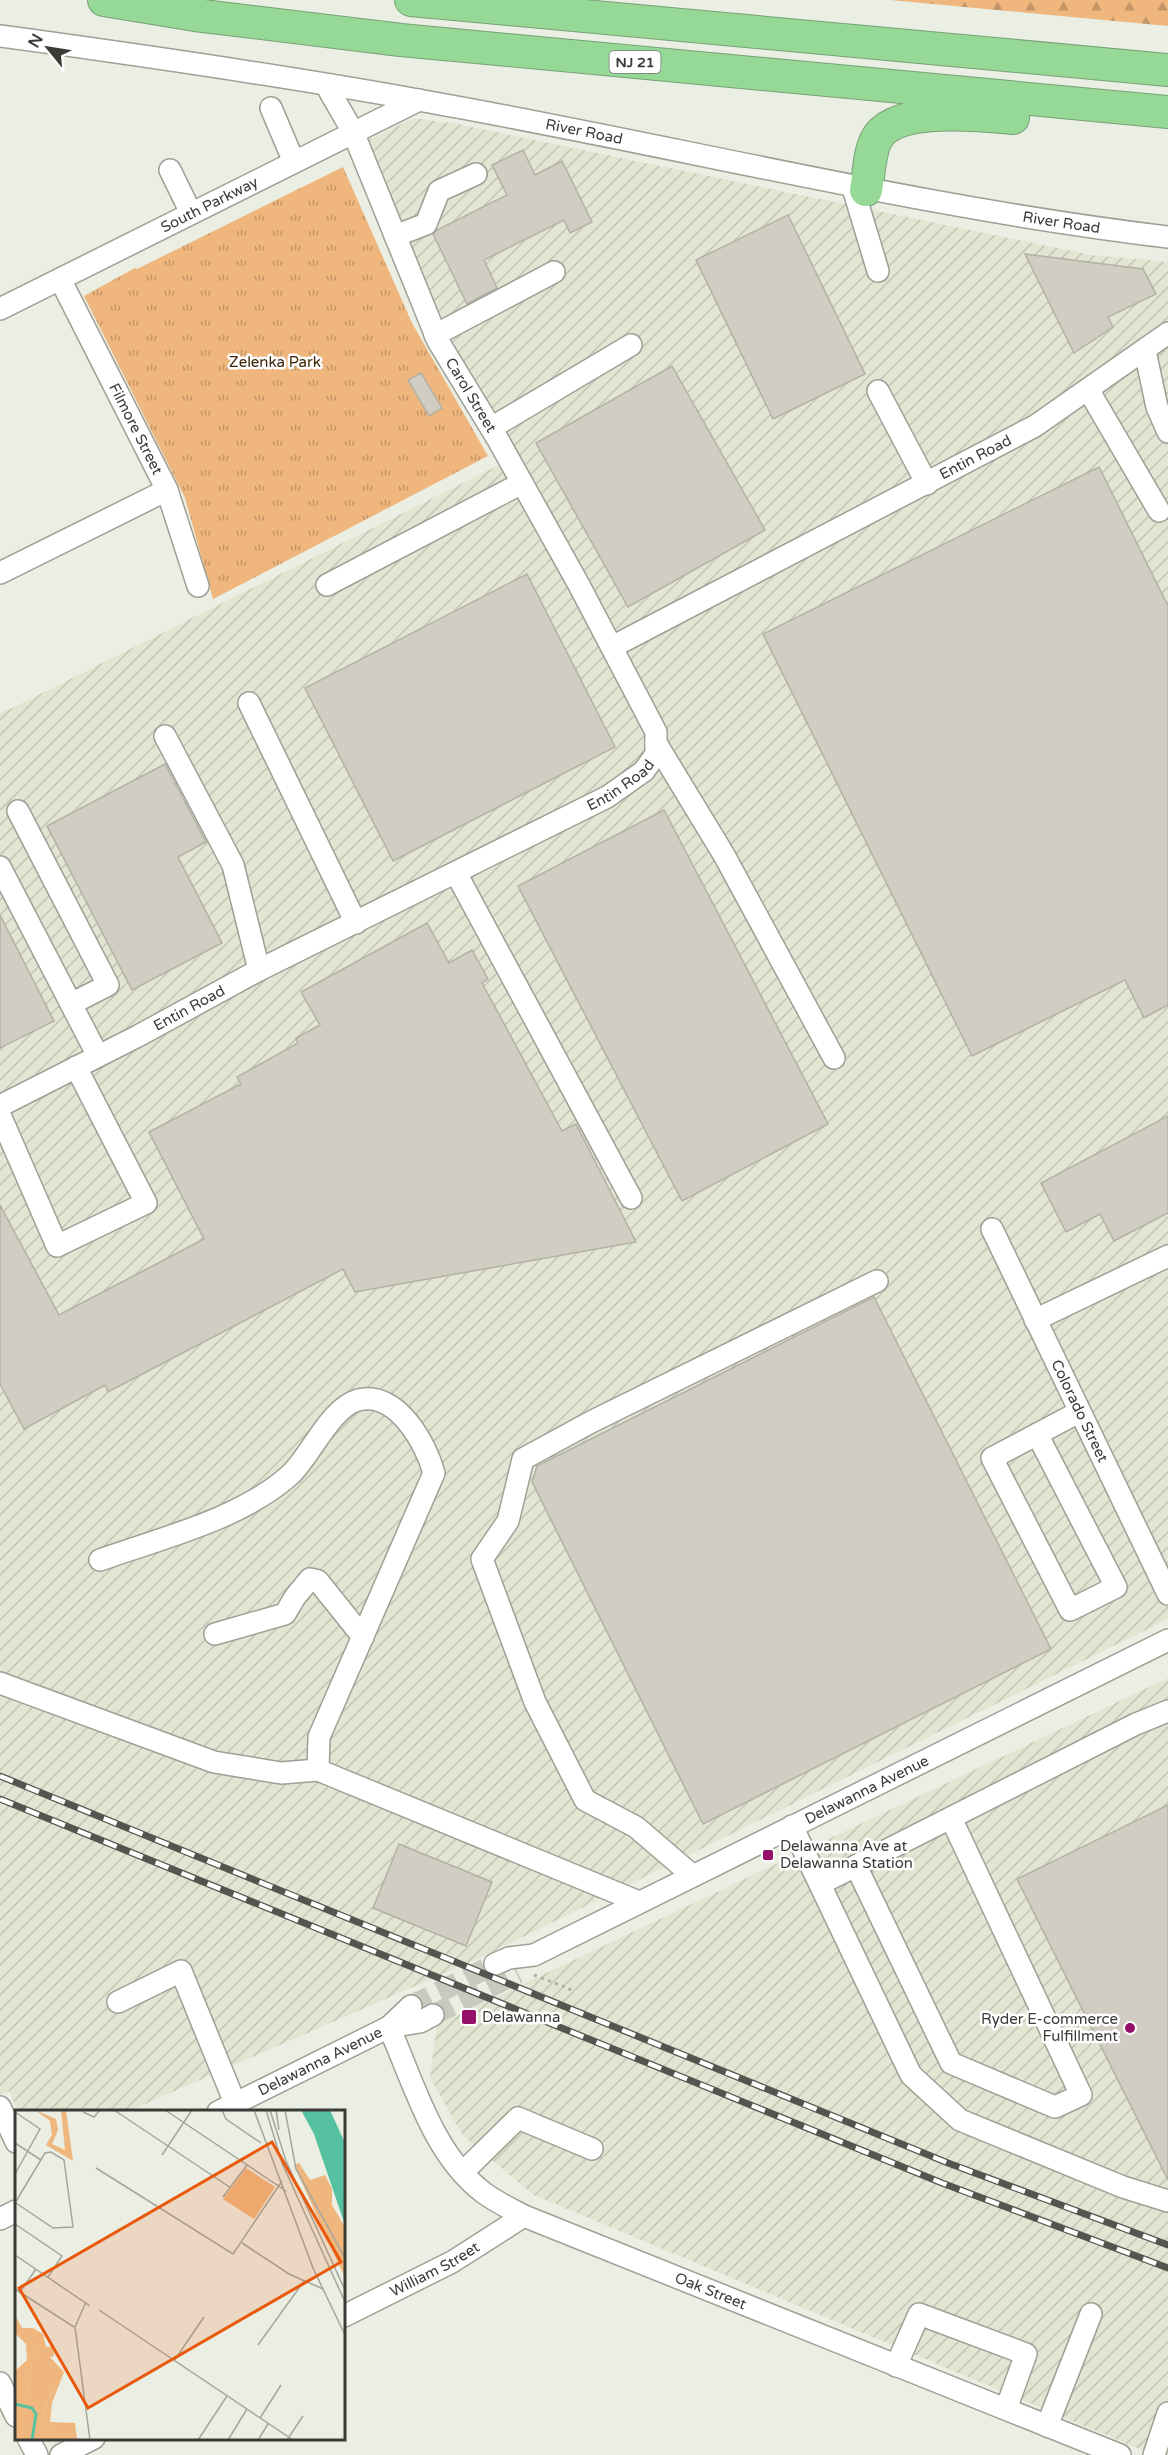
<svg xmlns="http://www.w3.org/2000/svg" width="1168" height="2455" font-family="'Varela Round',sans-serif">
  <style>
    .industrial { fill: url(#industrial-furrows) }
    .forest { fill: url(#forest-firs) }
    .park { fill: url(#park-tufts) }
    .building { fill: #d1cdc2; stroke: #b3b0a5; stroke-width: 1.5 }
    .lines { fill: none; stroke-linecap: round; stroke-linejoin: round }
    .minor-tunnel { stroke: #c8cac0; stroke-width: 21; stroke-dasharray: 21 10; stroke-linecap: butt }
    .minor-casing { stroke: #9da095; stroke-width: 24 }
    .highway-casing { stroke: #76a175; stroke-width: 34 }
    .path { stroke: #acafa5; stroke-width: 3; stroke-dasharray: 3 4.5; stroke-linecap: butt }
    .minor { stroke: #fff; stroke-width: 21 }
    .highway { stroke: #96d896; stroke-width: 32 }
    .rail-casing { stroke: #53554f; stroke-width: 7 }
    .rail { stroke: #fff; stroke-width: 4.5; stroke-dasharray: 14; stroke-linecap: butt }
    .poi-dot { fill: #951068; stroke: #fff; stroke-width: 2 }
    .labels { text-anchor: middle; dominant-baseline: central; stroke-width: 5; stroke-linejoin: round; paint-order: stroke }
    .shield { fill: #fff; stroke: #757673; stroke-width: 1.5 }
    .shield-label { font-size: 14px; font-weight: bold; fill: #3a3b37 }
    .street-label { font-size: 15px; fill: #3a3b37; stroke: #fff }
    .park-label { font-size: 15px; fill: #3e2507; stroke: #fff }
    .poi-label { font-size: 15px; fill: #3a3b37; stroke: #fff; text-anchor: start }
    .inset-river { fill: none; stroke: #55c1a1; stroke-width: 3 }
    .inset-road { fill: none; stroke: #a4a69e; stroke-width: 1.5 }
    .view { fill: #e8590c; fill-opacity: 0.15; stroke: #e8590c; stroke-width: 3 }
    .inset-edge { fill: none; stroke: #3a3b37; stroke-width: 3 }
  </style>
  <defs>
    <pattern id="industrial-furrows" width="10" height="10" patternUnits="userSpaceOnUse" patternTransform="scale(1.5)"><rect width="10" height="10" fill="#e1e5d2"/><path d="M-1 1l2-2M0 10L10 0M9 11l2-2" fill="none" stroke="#c2c5b5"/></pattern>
    <pattern id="forest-firs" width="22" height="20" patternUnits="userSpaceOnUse" patternTransform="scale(1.5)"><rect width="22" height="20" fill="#efb67d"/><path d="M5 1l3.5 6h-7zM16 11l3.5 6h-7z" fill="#c39567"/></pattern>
    <pattern id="park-tufts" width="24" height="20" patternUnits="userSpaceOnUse" patternTransform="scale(1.5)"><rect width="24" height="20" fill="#efb67d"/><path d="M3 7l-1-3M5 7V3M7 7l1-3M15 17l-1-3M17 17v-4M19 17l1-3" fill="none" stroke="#c39567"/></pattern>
  </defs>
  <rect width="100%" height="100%" fill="#ebeee2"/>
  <!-- industrial -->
  <g class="industrial">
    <path d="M414,118l43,6 634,131 77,7v1357l-684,337 -355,155h-111l-9,-20 -9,4v-1381l507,-253 -144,-318z"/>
    <path d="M1168,1678v777h-14l-620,-260 -71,-59 -33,-58 7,-53z"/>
  </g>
  <!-- forest -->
  <path class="forest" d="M890,0h278v26z"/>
  <!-- park -->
  <path class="park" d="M343,167l69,156 76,133 -275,143 -28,-101 -101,-202 51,-28 2,1z"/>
  <!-- building -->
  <g class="building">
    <path d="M523,150l12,25 27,-14 30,61 -22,11 -6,-13 -80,40 13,28 -30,16 -34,-70 4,-4 70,-35 -15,-30z"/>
    <path d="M788,215l77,159 -92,45 -77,-159z"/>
    <path d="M1025,254l118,15 13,25 -48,23 5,10 -39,26z"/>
    <path d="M672,366l93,164 -137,77 -92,-164z"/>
    <path d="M421,373l21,35 -13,8 -21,-36z"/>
    <path d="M1099,467l69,139v399l-24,13 -19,-38 -153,76 -209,-422z"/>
    <path d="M527,574l88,173 -222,114 -88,-173z"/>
    <path d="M165,764l41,78 -28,15 44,86 -90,47 -85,-164z"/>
    <path d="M664,810l164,314 -146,77 -164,-315z"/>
    <path d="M0,915l54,106 -54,27z"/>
    <path d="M427,923l22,40 23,-13 16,29 -6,4 80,148 14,-7 60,118 -281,50 -12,-23 -235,123 -3,-7 -81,44 -24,-45v-179l59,110 145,-76 -55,-107 92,-48 -4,-7 61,-34 -2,-5 24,-13 -19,-33z"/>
    <path d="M1168,1116v97l-54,28 -14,-27 -34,18 -25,-49z"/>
    <path d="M874,1297l177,352 -348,175 -171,-342 5,-16z"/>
    <path d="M1168,1805v375l-151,-301z"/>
    <path d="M399,1844l93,38 -26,64 -93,-38z"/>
  </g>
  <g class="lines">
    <!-- minor-tunnel -->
    <g class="minor-tunnel">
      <path d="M411,2006l84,-42"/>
      <path d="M433,2015l85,-42"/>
    </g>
    <!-- minor casing -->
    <g class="minor-casing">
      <g id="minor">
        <path id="s1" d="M0,36c140,19 279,39 418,64 251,44 497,107 750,137"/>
        <path d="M271,108l23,54"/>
        <path d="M170,170l21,43"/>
        <path d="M853,188l25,83"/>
        <path d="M395,236l31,-12 13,-33 37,-17"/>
        <path id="s2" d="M60,279l107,211 31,96"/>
        <path id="s3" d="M0,309l419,-209"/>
        <path d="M435,335l119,-63"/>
        <path d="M1145,351l12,56 11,25"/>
        <path d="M878,391l49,93"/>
        <path d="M1089,391l70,120"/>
        <path d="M491,428l140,-83"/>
        <path d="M0,573l167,-83"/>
        <path d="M327,585l195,-102"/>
        <path id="s4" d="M612,647l423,-221 133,-93"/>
        <path d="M249,703l107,220"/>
        <path d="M165,736l68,129 26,105"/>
        <path d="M656,743l68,112 110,203"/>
        <path d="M18,811l90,174 -37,19"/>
        <path d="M0,867l98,189"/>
        <path d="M456,873l175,325"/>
        <path id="s5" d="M0,1106l138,-70 121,-66 348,-173 37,-26 12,-17v-22l-77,-147 -82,-147 -59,-97 -85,-209 -27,-47"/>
        <path d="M0,1115l57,131 89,-43 -70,-136"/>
        <path id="s6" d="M992,1229l176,365"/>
        <path d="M1035,1320l133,-64"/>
        <path d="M1037,1434l79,153 -46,23 -78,-152 87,-46"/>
        <path d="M100,1560c61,-22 142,-41 191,-86 20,-19 39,-66 67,-74 39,-10 68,44 76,73l-115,264 -1,33 321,132"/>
        <path d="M215,1634l70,-20 10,-17 15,-18 8,2 45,56"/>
        <path d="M0,1683l214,79 67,11 37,-3"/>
        <path d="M792,1826l119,249 49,45 163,67 45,14"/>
        <path d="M856,1866l95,197 104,44 26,-12 -130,-277"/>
        <path d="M693,1876l-57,-49 -51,-27 -50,-98 -53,-143 26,-38 15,-62 68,-37 286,-141"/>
        <path d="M820,1884l316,-160 32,-13"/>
        <path id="s7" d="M495,1964l14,-6 25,-3 634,-315"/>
        <path d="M118,2002l63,-31 54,132"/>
        <path id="s8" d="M389,2027c25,56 44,128 95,166 12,9 27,16 40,23l596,239"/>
        <path d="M389,2027l22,-21"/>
        <path d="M0,2107l16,35"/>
        <path id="s9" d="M218,2112l171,-85 31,-5 13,-7"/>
        <path d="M463,2172l55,-54 74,31"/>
        <path d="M0,2219l16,-8"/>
        <path id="s10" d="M344,2316l108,-54 72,-46"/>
        <path d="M896,2366l23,-52 107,40 -20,55"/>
        <path d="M0,2383l16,33"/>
        <path d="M1047,2426l44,-112"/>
        <path d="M28,2438l9,17"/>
        <path d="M61,2455l33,-17"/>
        <path d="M1154,2455l14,-42"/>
      </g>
    </g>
    <!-- highway casing -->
    <g class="highway-casing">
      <g id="highway">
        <path d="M104,0l91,15 206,25 767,72"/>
        <path d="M411,0l757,70"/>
        <path d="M866,190c3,-15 3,-36 10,-50 17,-35 105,-25 137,-22"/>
      </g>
    </g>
    <!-- path -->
    <path class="path" d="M534,1975l36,14 -2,4"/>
    <!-- minor -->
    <use href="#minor" class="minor"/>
    <!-- highway -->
    <use href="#highway" class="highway"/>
    <!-- rail casing -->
    <g class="rail-casing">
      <g id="rail">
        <path d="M0,1776l948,387 220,82"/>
        <path d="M0,1799l942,384 226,85"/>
      </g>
    </g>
    <!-- rail -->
    <use href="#rail" class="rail"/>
  </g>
  <!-- markers -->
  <g class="poi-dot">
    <rect x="762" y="1849" width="12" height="12" rx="3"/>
    <rect x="461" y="2009" width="16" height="16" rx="3"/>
    <circle cx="1130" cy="2028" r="6"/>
  </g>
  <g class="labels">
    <!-- shield labels -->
    <rect class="shield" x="609.5" y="51" width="51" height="22" rx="4.5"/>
    <g class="shield-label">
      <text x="635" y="62">NJ 21</text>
    </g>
    <!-- street labels -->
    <g class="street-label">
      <text stroke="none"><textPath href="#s1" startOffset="592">River Road</textPath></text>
      <text stroke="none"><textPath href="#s3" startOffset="234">South Parkway</textPath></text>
      <text stroke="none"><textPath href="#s1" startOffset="1078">River Road</textPath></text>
      <text transform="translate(471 395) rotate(59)">Carol Street</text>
      <text stroke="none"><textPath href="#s2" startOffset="168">Filmore Street</textPath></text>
      <text stroke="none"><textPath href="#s4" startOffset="410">Entin Road</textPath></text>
      <text stroke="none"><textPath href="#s5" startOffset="699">Entin Road</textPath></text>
      <text stroke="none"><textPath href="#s5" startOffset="213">Entin Road</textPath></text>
      <text stroke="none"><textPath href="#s6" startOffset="202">Colorado Street</textPath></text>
      <text stroke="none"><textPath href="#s7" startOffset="412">Delawanna Avenue</textPath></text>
      <text stroke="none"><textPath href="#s9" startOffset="114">Delawanna Avenue</textPath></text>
      <text stroke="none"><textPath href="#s10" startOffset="102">William Street</textPath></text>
      <text stroke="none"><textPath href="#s8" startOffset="441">Oak Street</textPath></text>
    </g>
    <!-- park labels -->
    <g class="park-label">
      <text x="275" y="362">Zelenka Park</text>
    </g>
    <!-- poi labels -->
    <g class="poi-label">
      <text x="780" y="1846">Delawanna Ave at<tspan x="780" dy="17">Delawanna Station</tspan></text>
      <text x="482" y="2017">Delawanna</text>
      <text x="1118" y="2019" text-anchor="end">Ryder E-commerce<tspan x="1118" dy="17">Fulfillment</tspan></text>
    </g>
  </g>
  <!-- overview -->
  <g transform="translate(15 2110)">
    <rect width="330" height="330" fill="#ebeee2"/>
    <path d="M20,0l21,9 2,11 -6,14 13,6 -4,-40h5l7,51 -27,-16 6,-10 -2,-14zM284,53l11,17 15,-5 7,14v16l13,22v51l-51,-113zM0,205l7,13h11l10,6 3,13 7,-1 1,10 -4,1 14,15 -12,31 -2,19 25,1 2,17h-25l-10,-28 12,-24 -20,-41 -6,47 -13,14v-37l12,-11 -1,-16 -11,-11z" fill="#efb67d"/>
    <path d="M19,235l19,33 1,10 -12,24 10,28h-37v-32l13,-14z" fill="#efb67d"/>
    <path d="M231,58l29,19 -21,32 -31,-20z" fill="#efb67d"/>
    <path d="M286,0h29l15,33v82l-31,-91z" fill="#55c1a1"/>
    <path class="inset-river" d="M0,294l17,4 4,6 -4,26"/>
    <path class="inset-road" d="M99,0l117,78M150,0l121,81M207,0l4,9 35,24M239,0l59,158 32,67M251,0l16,53 63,139M255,0l16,51 59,129M261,0l3,20M270,0l11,59 49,89M0,2l25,17 -25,45M68,2l11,5 6,-7M0,33l26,17M147,45l30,-45M81,58l137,86 49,-73M208,87l24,-32M0,93l30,-50 6,-1 13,8 9,67 -20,1 -37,-25M0,114l47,32 -14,21M227,133l47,31 34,15M0,145l75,51M0,179l59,38M5,182l16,-23M71,192l-11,25 15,113M84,200l194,130M243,235l46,-64M159,251l30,-44M245,308l21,-33M183,330l29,-44M213,330l19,-31M243,330l10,-16M272,330l16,-24"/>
    <path class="view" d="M257,32l69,120 -253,146 -69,-120z"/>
    <rect width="330" height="330" class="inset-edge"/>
  </g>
  <!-- north arrow -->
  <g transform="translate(48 48) rotate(300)" stroke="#ffffff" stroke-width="4.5" paint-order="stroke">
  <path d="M0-4.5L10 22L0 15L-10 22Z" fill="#3a3b37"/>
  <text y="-9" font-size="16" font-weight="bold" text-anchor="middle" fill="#3a3b37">N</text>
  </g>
</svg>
